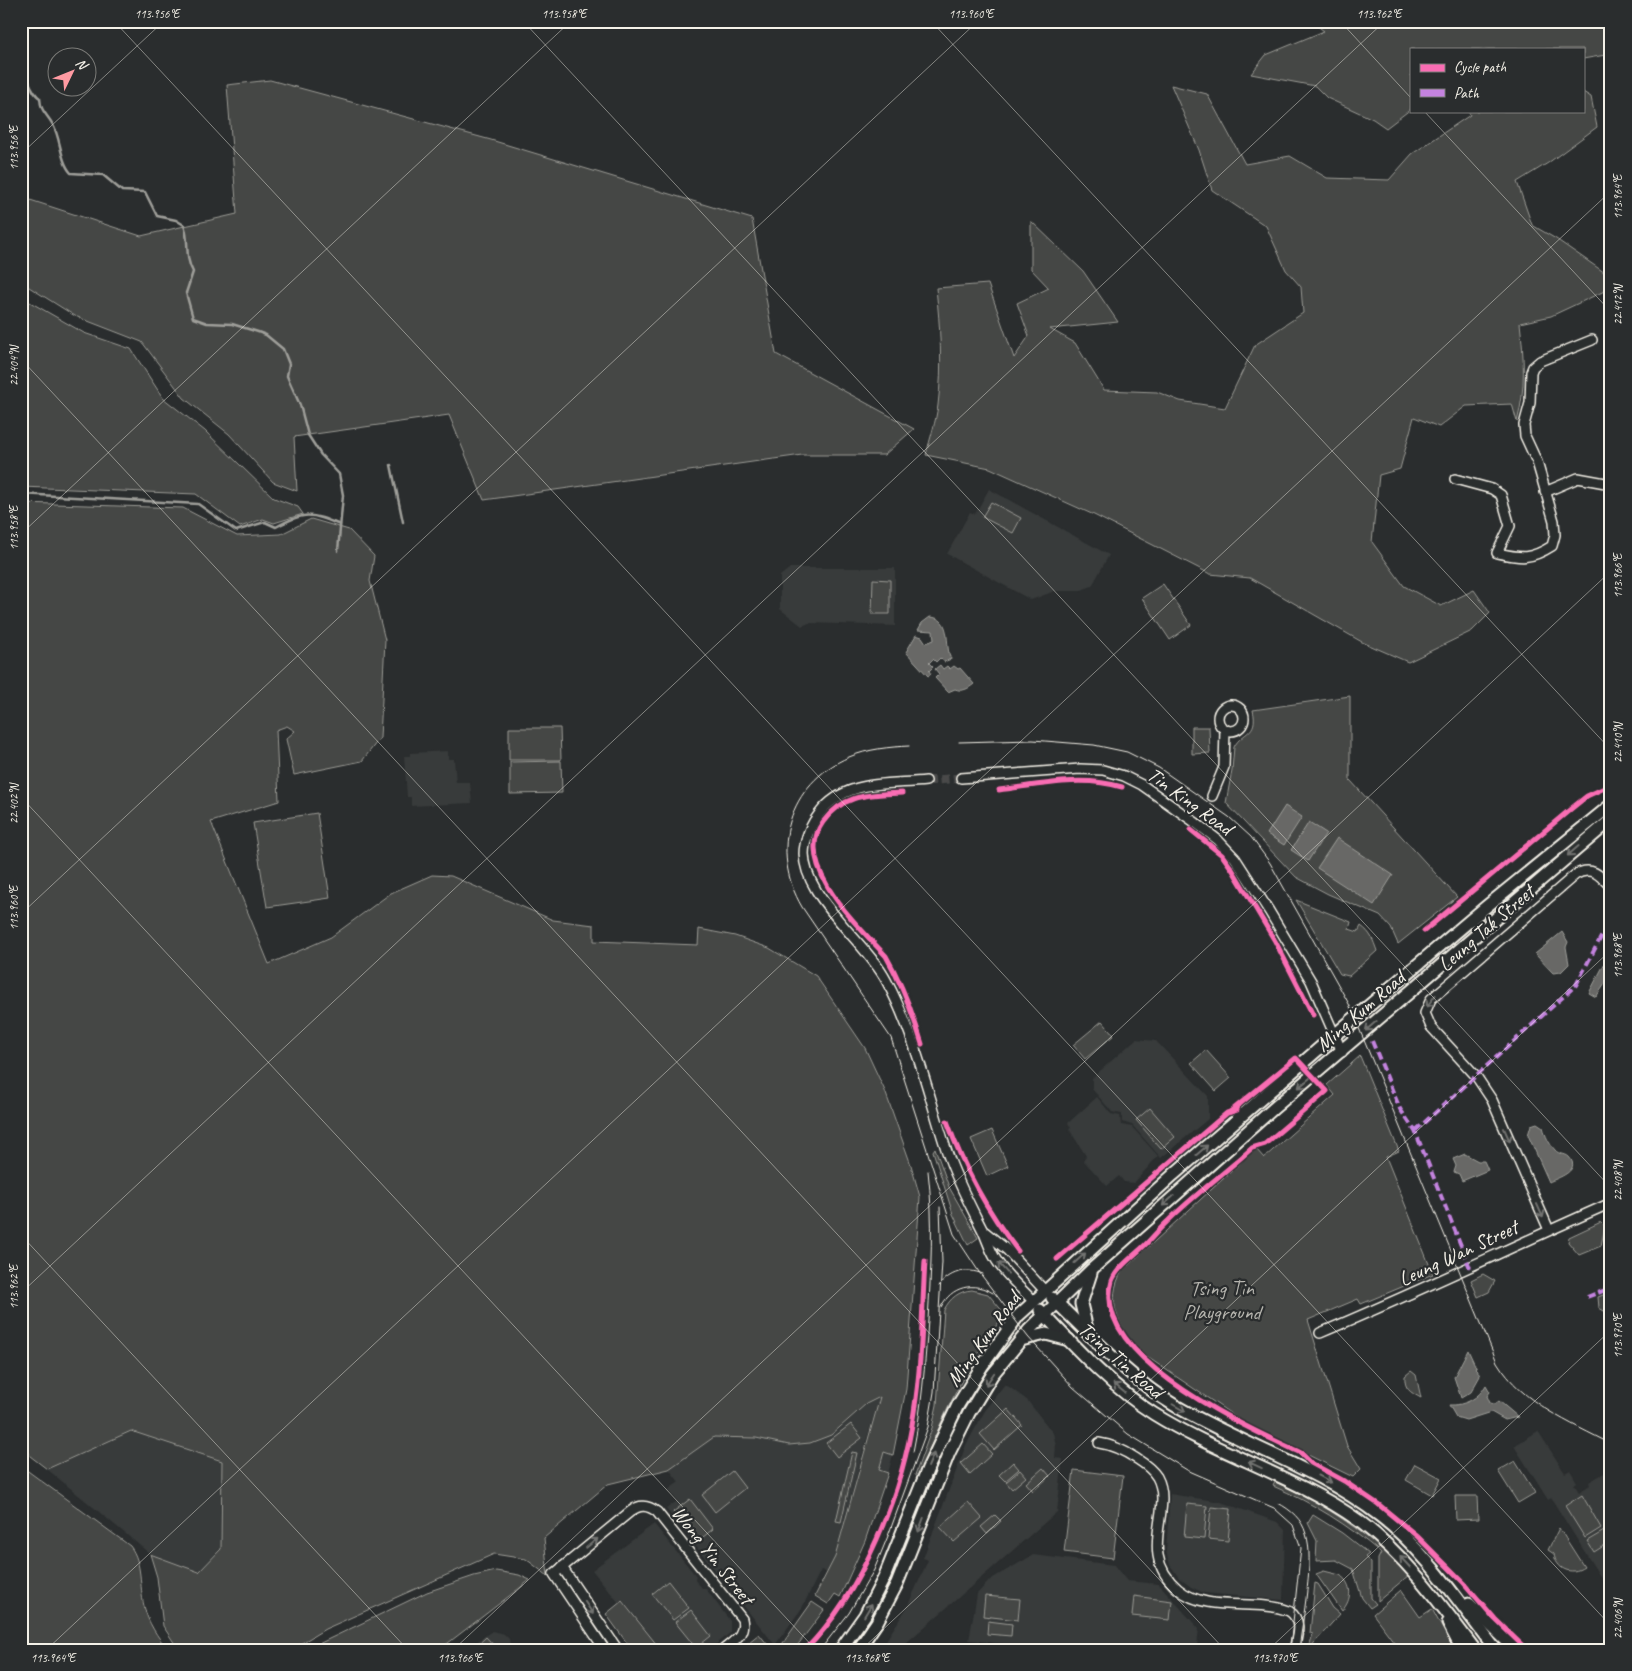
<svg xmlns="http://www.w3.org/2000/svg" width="1632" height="1671" font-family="Caveat,sans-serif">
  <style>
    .built { fill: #373a3a }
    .green { fill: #444645; stroke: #9c9c96 }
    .water { fill: #676866; stroke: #9f9f9a }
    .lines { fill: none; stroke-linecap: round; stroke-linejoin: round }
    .stream { stroke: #9f9f9a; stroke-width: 2.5 }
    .minor-tunnel { stroke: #484a4a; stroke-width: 9; stroke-dasharray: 9 4.5; stroke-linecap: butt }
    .minor-casing { stroke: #f4f1e8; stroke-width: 12 }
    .major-casing { stroke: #f4f1e8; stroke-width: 15 }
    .minor { stroke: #2a2d2e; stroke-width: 9 }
    .major { stroke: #2a2d2e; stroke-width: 11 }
    .tram { stroke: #f4f1e8; stroke-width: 1 }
    .quiet { stroke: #c483df; stroke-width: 4; stroke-dasharray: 8 4; stroke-linecap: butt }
    .cycleway-casing { stroke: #2a2d2e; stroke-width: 8 }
    .cycleway { stroke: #f96db3; stroke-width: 5 }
    .oneway { stroke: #71726f }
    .ticks { fill: none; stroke: #f4f1e8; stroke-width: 1; stroke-opacity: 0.45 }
    .labels { text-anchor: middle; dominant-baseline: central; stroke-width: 4.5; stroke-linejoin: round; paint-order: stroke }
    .street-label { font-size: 21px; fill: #f4f1e8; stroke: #2a2d2e }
    .park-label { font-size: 21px; fill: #b6b5af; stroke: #2a2d2e }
    .neatline { fill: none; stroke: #f4f1e8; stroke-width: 2 }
    .ticks-label { font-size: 12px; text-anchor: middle; fill: #f4f1e8 }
  </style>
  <rect width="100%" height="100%" fill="#2a2d2e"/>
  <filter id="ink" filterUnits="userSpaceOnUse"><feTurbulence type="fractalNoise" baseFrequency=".02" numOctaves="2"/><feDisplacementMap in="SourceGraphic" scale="10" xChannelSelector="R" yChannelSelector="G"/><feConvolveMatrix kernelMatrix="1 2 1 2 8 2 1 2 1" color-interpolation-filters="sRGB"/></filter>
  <g filter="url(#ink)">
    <!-- built -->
    <g class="built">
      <path d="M989,489l120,66 -17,31 -13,5h-24l-24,9 -84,-46 23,-42 5,2z"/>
      <path d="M790,568h105v58l-86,-3 -7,3 -22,-17v-33z"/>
      <path d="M448,751v8h6l2,23h14l2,21 -61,3v-9h-4l-3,-41h6v-3z"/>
      <path d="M1136,1039l20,2 52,55v23l-47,39 -29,-33 -10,-3v-8l-10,-2 -20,-23v-11z"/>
      <path d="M1097,1097l14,17 9,2 1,9 11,2 26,29 -24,27 -10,-1 -5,-6 -12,10 -24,-26 3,-4 -17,-27 2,-1 -3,-5z"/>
      <path d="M1005,1384l22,16 26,33 3,12 -1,13 8,1 -6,53 -159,138h-18l26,-41 15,-33 7,-16 -5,-2 43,-113 21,-38z"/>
      <path d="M880,1397l-16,51 -29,109 -7,16 -7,-3 -19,38 -27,37 -109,-136 11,-8 -9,-11 11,-8 -10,-13 45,-32 42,1 33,7 32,-6 19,-11 26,-24z"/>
      <path d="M131,1431l91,30 -1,87 -22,24 -49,-18 -103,-85z"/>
      <path d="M1538,1431l27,42 5,-3 7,12 -3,2 5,8 11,-7 -1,-3 22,-13v125l-60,-96 -3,2 -34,-54z"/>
      <path d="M884,1452l9,3 -5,18 -9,-3z"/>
      <path d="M1170,1494l51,8 56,20 8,8 -2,70 -79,-7 -13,-6 -12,-9 -9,-13 -4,-14z"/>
      <path d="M654,1524l42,52 -1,4 8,9h3l24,32v12l-20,17h-49l-38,-49 -4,2 -27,-33z"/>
      <path d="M1033,1555l81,10 13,16 32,3 40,45 -2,17 -3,4h-139l-86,-10 8,-46 14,-15z"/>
      <path d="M492,1631l12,3 5,5 2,11h-46z"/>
    </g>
    <!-- green -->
    <g class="green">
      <path d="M1311,21h300v33l-28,5v-10h-172v60l-25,19 -13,-9 -46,-21 -12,-12 -64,-12 15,-19 58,-24z"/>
      <path d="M270,80l221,60 261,79 24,135 138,75 -30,26h-82l-318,45 -35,-85 -155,22 3,54 -24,-9 -44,-48 -45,-36 -42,-56 -67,-26 -54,-34v-85l120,39 96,-22 -10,-129z"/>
      <path d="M1171,85l36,9 38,70 45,-8 37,22 62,2 23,-26 58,-39 -2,-4h115v-19l8,5 6,30 -49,36 -31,19 15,43 24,14 55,38v11l-60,28 -31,7c4,35 6,65 -3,99l-5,-18 -46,2 -27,21 -25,-10 -14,52 -21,6 -7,67 32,44 37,20 33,-16 16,23 -18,18 -64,31 -46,-20 -112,-64 -40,-4 -116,-59 -104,-47 -64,-13c4,-17 10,-33 12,-50 5,-39 2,-78 -2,-117l52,-4 26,74 15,-22 -12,-33 32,-15 -18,-19v-48l52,50 35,51 -68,7 25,14 29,47 53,2 23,9 45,7 30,-63 48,-32 -2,-26 -15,-17 -20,-44 -54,-36 -13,-40z"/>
      <path d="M21,297l63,36 47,16 32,49 42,33 69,67 24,9 5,7 -29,9 -11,-4 -23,8 -44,-33 -175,-7z"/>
      <path d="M991,502l30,16 -8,15 -31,-16z"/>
      <path d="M21,503l162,5 54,28 44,-2 30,-15 38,11 25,26 -4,25 15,59 -5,98 -18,23 -68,14 -8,-36 9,-8 -8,-5 -11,4 3,71 -68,21 58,142 62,-27 60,-44 41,-18 19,1 102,44 41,5v16l104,4 1,-16 36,7 34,12 47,28 49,72 20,43 26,74 9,32 -14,192 -13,66 -9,-3 -5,18 9,3 -23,68 -25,56 -5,-3 -7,10 -13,-8 20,-39 45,-160 -14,7 -35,31 -21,8 -21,2 -33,-7 -42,-1 -45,32 -61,15 -64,54 4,38 -22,-17 -32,-5 -169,75 -35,21h-111l-16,-24 -6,-49 -7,-23 49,18 22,-23 1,-88 -91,-30 -84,38 -17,-13 -9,-15z"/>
      <path d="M873,579l17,1v34h-18z"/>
      <path d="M1163,584l28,41 -21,15 -28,-42z"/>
      <path d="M1350,696v84l107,117 -59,47 -7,-16 -11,-12 -52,-22 -32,-17 -70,-74 6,-33 2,-23c8,-16 25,-12 19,-37z"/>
      <path d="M1192,727h17l1,26 -18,1z"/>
      <path d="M509,728h51l1,32h-52z"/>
      <path d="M561,761l1,32 -52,1v-32z"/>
      <path d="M317,813l13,85 -63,9 -14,-84z"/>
      <path d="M1296,900l55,22 -2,7 9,3 3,-6c10,7 12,14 16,25l-28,25 -9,-2z"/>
      <path d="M1102,1021l12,14 -29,24 -12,-14z"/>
      <path d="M1206,1050l25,28 -15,13 -25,-28z"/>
      <path d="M1360,1056l39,95 -13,6 47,117 -72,30 -3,-5 -50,21 39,126 14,23 -8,8 -104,-51 -112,-76c-18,-25 -32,-49 -15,-79l134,-122 8,9 71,-63 -8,-10z"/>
      <path d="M1150,1108l25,29 -14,12 -25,-29z"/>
      <path d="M992,1130l16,36 -21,10 -16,-37z"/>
      <path d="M935,1148l14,39 29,51 -10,7 -15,-31 -20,-63z"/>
      <path d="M1601,1222l4,4 -4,20 -22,9 -11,-13 1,-5z"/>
      <path d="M1483,1274l12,7 -6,11 -11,5 -7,-17z"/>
      <path d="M972,1290l16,4 17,20c-38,49 -63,103 -86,161h-4l17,-47 5,-23 7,-95c6,-12 15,-19 28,-20z"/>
      <path d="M1611,1292v23l-12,-7 -1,-11z"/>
      <path d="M1411,1371l5,4 5,23c-11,-6 -17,-9 -16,-22z"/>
      <path d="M1008,1409l14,16 -28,25 -14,-16z"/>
      <path d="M851,1424l11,14 -25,19 -11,-14z"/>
      <path d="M983,1444l9,10 -22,20 -9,-11z"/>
      <path d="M852,1452l5,1 -16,69 -5,-1z"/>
      <path d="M1515,1461l20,32 -17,10 -20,-32z"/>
      <path d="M1013,1462l6,7 -14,12 -6,-6z"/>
      <path d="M1415,1464l26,14 -9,17 -26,-15z"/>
      <path d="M21,1466l109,80c13,17 9,40 14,60 4,17 13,30 24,44h-147z"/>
      <path d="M1043,1468l7,8 -17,15 -7,-8z"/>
      <path d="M1020,1470l6,7 -14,12 -6,-7z"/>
      <path d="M1074,1470l49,6 -10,82 -49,-6z"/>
      <path d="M732,1471l13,17 -30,24 -13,-17z"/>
      <path d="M1275,1482c51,22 95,53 134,93l-31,26v-42l3,-6c-33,-28 -68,-50 -108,-67z"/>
      <path d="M1582,1495l19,33 -16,10 -20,-32z"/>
      <path d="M1455,1496h22l1,23 -22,1z"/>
      <path d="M690,1499l23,30 -16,13 -24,-30z"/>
      <path d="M968,1502l14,16 -28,24 -14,-15z"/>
      <path d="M1187,1504l20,2 -3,33 -20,-2z"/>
      <path d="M1211,1507l20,2 -3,32 -20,-2z"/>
      <path d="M995,1515l6,6 -14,13 -6,-7z"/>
      <path d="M1313,1515l29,18 27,21 -4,3 6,6v35l5,6 -6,4 -8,-10 -9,-29 -17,-9 -20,1 1,-20 -9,-18z"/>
      <path d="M1559,1528l25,39c-13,9 -28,2 -30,-13l-6,-4z"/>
      <path d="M1604,1531l6,11 -16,10 -7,-11z"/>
      <path d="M496,1571l23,4 11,5 -91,70h-133l121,-58 47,-16z"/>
      <path d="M1324,1571l16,4c13,10 12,24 2,36l-26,-37z"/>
      <path d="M668,1581l21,27 -16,12 -21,-26z"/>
      <path d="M1315,1583l3,1 15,24 7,6 -32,36 5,-16 -3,-1z"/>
      <path d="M1401,1590l19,27 12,-8 22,41h-54l-27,-36z"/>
      <path d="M985,1596l35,3 -2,21 -35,-4z"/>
      <path d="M1134,1596l38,5 -2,19 -38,-4z"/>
      <path d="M622,1601l39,49h-29l-26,-36z"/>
      <path d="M812,1602l12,8 -30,40h-16z"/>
      <path d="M691,1610l20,26 -15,12 -21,-26z"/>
      <path d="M988,1621l24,3 -1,12 -24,-2z"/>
      <path d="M759,1634l13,16h-33z"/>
      <path d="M486,1637l12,13h-26z"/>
    </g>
    <!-- water -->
    <g class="water">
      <path d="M930,617c23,1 14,28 21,42l-7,3 -4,-4 -4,4 -3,-3 -4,4 4,4 -4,4 2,3 -3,2 -22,-24 10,-17 6,2 4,6 8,-3 -1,-9 -15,-1 4,-7z"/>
      <path d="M940,665l3,4 4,-3 3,3 4,-3 4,3 2,-1 14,16c-6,5 -12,8 -19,5l-7,3 -13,-14 4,-4 -4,-5z"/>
      <path d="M1285,806l17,11 -18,28 -17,-11z"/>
      <path d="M1309,822l17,11 -18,28 -17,-11z"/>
      <path d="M1337,838l56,37 -19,30 -57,-37z"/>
      <path d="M1562,932l6,10 -2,5 3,17 -8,8 -8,1 -18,-19z"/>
      <path d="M1608,957l3,2v16l-15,22 -7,-4z"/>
      <path d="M1537,1123l6,4c3,10 5,15 12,23 4,5 10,3 14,7 13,14 -12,21 -20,25l-21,-47 3,-10z"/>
      <path d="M1465,1154l13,7h6l4,9 -26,11 -3,-7 -5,-2 2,-6 -3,-7z"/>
      <path d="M1468,1350l12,26 -9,16 -10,6 -7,-21z"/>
      <path d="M1486,1385l4,7 -3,4 3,7 5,1 4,-3 19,16 -13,3 -14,-8 -25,8 -10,-3 -7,-12c16,1 30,-7 37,-20z"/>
    </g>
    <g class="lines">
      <!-- stream -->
      <g class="stream">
        <path d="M21,66c7,10 10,27 19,32 1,15 6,14 13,27 8,14 7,36 18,48l32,2 19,16 23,1 12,24 19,4 8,5c6,17 0,31 9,47l-7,21 7,25 14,5 25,1 26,8 8,3 17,14 6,15 -2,12 13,29 8,30 13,20 18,19 4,21 -5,56"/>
        <path d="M391,465l12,57"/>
        <path d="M21,494l177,10 38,27 29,-9 11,5c29,-16 35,-14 64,-2"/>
      </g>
      <!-- minor-tunnel -->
      <path class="minor-tunnel" d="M926,781l35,-3"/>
      <!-- minor casing -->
      <g class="minor-casing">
        <g id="minor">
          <path d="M1455,479l37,10 9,6 9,31 -13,27c24,5 33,7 55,-7l3,-11 -1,-14 -17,-59 -12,-26 -1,-11 6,-22 1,-31 2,-5 7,-6 52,-21"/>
          <path d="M1545,492l33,-14 33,6"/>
          <circle cx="1231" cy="718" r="13"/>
          <path d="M961,778l119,-9 23,1 21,6 18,9 54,38 22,17 17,18 34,53 42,70 31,71"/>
          <path d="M926,781c-39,4 -81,-2 -107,33 -7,9 -12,19 -14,31 -10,46 61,96 81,135 29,54 42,114 61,172 9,27 23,53 36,79 4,9 7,19 12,27 9,16 26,30 38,43"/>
          <path d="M1212,796l12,-29 1,-38"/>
          <path d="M1549,1230l-57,-130 -16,-24 -45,-49 -6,-14 6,-14 144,-124c16,-10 25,0 36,12"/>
          <path d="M985,1232l22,18 37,40"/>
          <path d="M1320,1333c98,-41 193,-87 291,-130"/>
          <path d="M1099,1443c15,2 26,8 38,16 8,5 15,10 20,18 18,33 -22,75 21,112 30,25 76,9 111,22 14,9 8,25 5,39"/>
          <path d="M562,1567l56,83"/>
          <path d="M605,1650l-51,-76 77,-63c9,-7 17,-6 26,1l85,107c4,16 -9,22 -19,31"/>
        </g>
      </g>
      <!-- major casing -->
      <g class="major-casing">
        <g id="major">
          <path d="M1052,1298c39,37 76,80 122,107 68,40 144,63 206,111 48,37 79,87 116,134"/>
          <path d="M1040,1310c35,37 71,77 114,104 66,41 142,62 205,107 47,35 81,82 116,129"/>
          <path d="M1087,1329l-6,-25 10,-31"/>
          <path d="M1021,1340l25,-6 23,6"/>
          <path d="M1469,1604l47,46"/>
          <path d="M1448,1623l14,27"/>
          <path d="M840,1650l25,-35 19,-37 44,-110 30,-63 24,-39 36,-50 155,-141 178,-154 136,-115 124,-101"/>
          <path d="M858,1650l19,-28 20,-38 52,-131 20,-40 23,-38 37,-45 63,-61 182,-161 337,-288"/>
        </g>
      </g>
      <!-- minor -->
      <use href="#minor" class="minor"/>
      <!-- major -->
      <use href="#major" class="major"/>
      <!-- tram -->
      <g class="tram">
        <path d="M959,742l74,-2 61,5 33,7 32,16 70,49 22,20 19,26 79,141 148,358c26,42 72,60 114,82"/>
        <path d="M909,746c-20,1 -41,3 -60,11 -61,26 -80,94 -47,150l89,131 63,196 25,38 49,65 45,50 55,47 59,36 87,38 19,17 8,23 -11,102"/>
        <path d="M939,1286c10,-14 27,-19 44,-12"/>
        <path d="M941,1307c10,-21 33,-26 52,-14"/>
        <path d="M913,1452c9,-44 12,-88 15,-132 3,-50 6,-99 0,-149"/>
        <path d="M1278,1503c13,7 24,16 28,31 9,25 -4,87 -7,116"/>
        <path d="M820,1650l29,-37 25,-43 14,-34 40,-109 6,-35 8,-130 -2,-55"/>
      </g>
      <!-- quiet -->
      <g class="quiet">
        <path d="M1372,1041l28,68 15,22 55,137"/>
        <path d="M1415,1131l161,-146 35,-67"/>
        <path d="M1587,1297l24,-9"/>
      </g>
      <!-- cycleway casing -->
      <g class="cycleway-casing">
        <g id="cycleway">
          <path d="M999,790c41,-5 82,-15 123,-3"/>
          <path d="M902,793c-33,2 -58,0 -79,29 -31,43 35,104 63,134 16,28 27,58 36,88"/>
          <path d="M1191,830l31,25 10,14 43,72 38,74"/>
          <path d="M1424,931l148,-123 15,-12 24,-11"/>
          <path d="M1230,1112l66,-54 31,33 -62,53 -13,4c-27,25 -57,46 -83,72 -9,8 -16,17 -24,25 -10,10 -28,22 -33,36 -23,77 137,147 189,172l10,10 33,18 34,23 39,32 47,47 31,36 32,31"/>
          <path d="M947,1121c17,48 40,90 71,130"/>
          <path d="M1057,1259l170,-146 10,-3"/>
          <path d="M805,1650c57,-56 98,-159 109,-238 8,-49 8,-101 11,-151"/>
        </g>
      </g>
      <!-- cycleway -->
      <use href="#cycleway" class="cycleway"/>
    </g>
    <!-- one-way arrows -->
    <defs><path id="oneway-shaft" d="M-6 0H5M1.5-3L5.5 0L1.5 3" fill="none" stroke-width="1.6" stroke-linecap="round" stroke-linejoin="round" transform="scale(1.25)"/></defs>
    <g class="oneway">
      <use href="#oneway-shaft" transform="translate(1573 851) rotate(139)"/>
      <use href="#oneway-shaft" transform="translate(1431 1001) rotate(127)"/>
      <use href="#oneway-shaft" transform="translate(1371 1026) rotate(139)"/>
      <use href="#oneway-shaft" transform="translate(1304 1083) rotate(140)"/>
      <use href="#oneway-shaft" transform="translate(1507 1135) rotate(66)"/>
      <use href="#oneway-shaft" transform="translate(1202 1150) rotate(-41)"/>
      <use href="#oneway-shaft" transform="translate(1168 1201) rotate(138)"/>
      <use href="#oneway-shaft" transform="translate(1540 1211) rotate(66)"/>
      <use href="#oneway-shaft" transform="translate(1080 1258) rotate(-42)"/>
      <use href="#oneway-shaft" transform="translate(1003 1268) rotate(-132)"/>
      <use href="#oneway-shaft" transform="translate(990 1379) rotate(124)"/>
      <use href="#oneway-shaft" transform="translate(1119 1388) rotate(-141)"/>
      <use href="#oneway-shaft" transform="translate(1179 1408) rotate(30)"/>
      <use href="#oneway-shaft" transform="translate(931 1460) rotate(-67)"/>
      <use href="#oneway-shaft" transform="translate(1255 1465) rotate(-155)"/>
      <use href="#oneway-shaft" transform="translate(1325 1479) rotate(28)"/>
      <use href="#oneway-shaft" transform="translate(921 1525) rotate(111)"/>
      <use href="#oneway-shaft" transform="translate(592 1543) rotate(-39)"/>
      <use href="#oneway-shaft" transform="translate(1405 1562) rotate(-133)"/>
      <use href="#oneway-shaft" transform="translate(589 1608) rotate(56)"/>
      <use href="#oneway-shaft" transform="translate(868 1610) rotate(-59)"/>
    </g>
  </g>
  <!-- ticks -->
  <path class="ticks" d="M114,21l1497,1605M523,21l1088,1167M931,21l680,729M1340,21l71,77M1424,111l187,201M21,154l143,-133M21,359l1204,1291M21,534l550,-513M21,797l795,853M21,914l957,-893M21,1235l387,415M21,1293l1364,-1272M46,1650l1565,-1459M453,1650l1158,-1079M861,1650l750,-700M1268,1650l343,-320"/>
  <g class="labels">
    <!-- street labels -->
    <g class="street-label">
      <text transform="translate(1190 801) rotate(36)">Tin King Road</text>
      <text transform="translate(1486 928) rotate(-41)">Leung Tak Street</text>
      <text transform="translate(1360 1011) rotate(-41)">Ming Kum Road</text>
      <text transform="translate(1458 1253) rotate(-25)">Leung Wan Street</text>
      <text transform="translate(983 1339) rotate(-54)">Ming Kum Road</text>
      <text transform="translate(1121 1360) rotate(41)">Tsing Tin Road</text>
      <text transform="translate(713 1555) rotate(52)">Wong Yin Street</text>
    </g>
    <!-- park labels -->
    <g class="park-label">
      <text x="1222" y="1288">Tsing Tin<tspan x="1222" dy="24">Playground</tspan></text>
    </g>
  </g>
  <!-- margin -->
  <rect width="1632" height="1671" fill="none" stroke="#2a2d2e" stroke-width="55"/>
  <!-- legend -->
  <rect x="1410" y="48" width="175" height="65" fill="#2a2d2e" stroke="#7b7b78"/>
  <rect x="1420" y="64" width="25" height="8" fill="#f96db3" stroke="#7b7b78"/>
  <text x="1454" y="72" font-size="15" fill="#f4f1e8">Cycle path</text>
  <rect x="1420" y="89" width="25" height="8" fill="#c483df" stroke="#7b7b78"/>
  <text x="1454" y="98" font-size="15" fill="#f4f1e8">Path</text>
  <!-- north arrow -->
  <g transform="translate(72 72) rotate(47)"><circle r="24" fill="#2a2d2e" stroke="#7b7b78"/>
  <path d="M0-4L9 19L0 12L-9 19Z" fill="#ff9aa2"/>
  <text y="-8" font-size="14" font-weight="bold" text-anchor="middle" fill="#f4f1e8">N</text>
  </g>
  <rect x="28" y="28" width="1576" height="1616" class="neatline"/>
  <g class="ticks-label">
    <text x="157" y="18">113.956°E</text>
    <text x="564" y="18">113.958°E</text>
    <text x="971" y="18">113.960°E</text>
    <text x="1379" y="18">113.962°E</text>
    <text transform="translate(14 148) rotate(-90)" y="4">113.956°E</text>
    <text transform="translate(1618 197) rotate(-90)" y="4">113.964°E</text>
    <text transform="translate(1618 305) rotate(-90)" y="4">22.412°N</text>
    <text transform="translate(14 366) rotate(-90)" y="4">22.404°N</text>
    <text transform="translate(14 528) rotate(-90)" y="4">113.958°E</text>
    <text transform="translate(1618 576) rotate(-90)" y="4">113.966°E</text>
    <text transform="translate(1618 743) rotate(-90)" y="4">22.410°N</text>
    <text transform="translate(14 804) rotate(-90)" y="4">22.402°N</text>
    <text transform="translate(14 908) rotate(-90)" y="4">113.960°E</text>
    <text transform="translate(1618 956) rotate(-90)" y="4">113.968°E</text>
    <text transform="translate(1618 1181) rotate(-90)" y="4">22.408°N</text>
    <text transform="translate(14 1287) rotate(-90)" y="4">113.962°E</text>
    <text transform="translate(1618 1336) rotate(-90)" y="4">113.970°E</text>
    <text transform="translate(1618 1619) rotate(-90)" y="4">22.406°N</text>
    <text x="53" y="1662">113.964°E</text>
    <text x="460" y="1662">113.966°E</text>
    <text x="867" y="1662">113.968°E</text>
    <text x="1275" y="1662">113.970°E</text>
  </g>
</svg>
